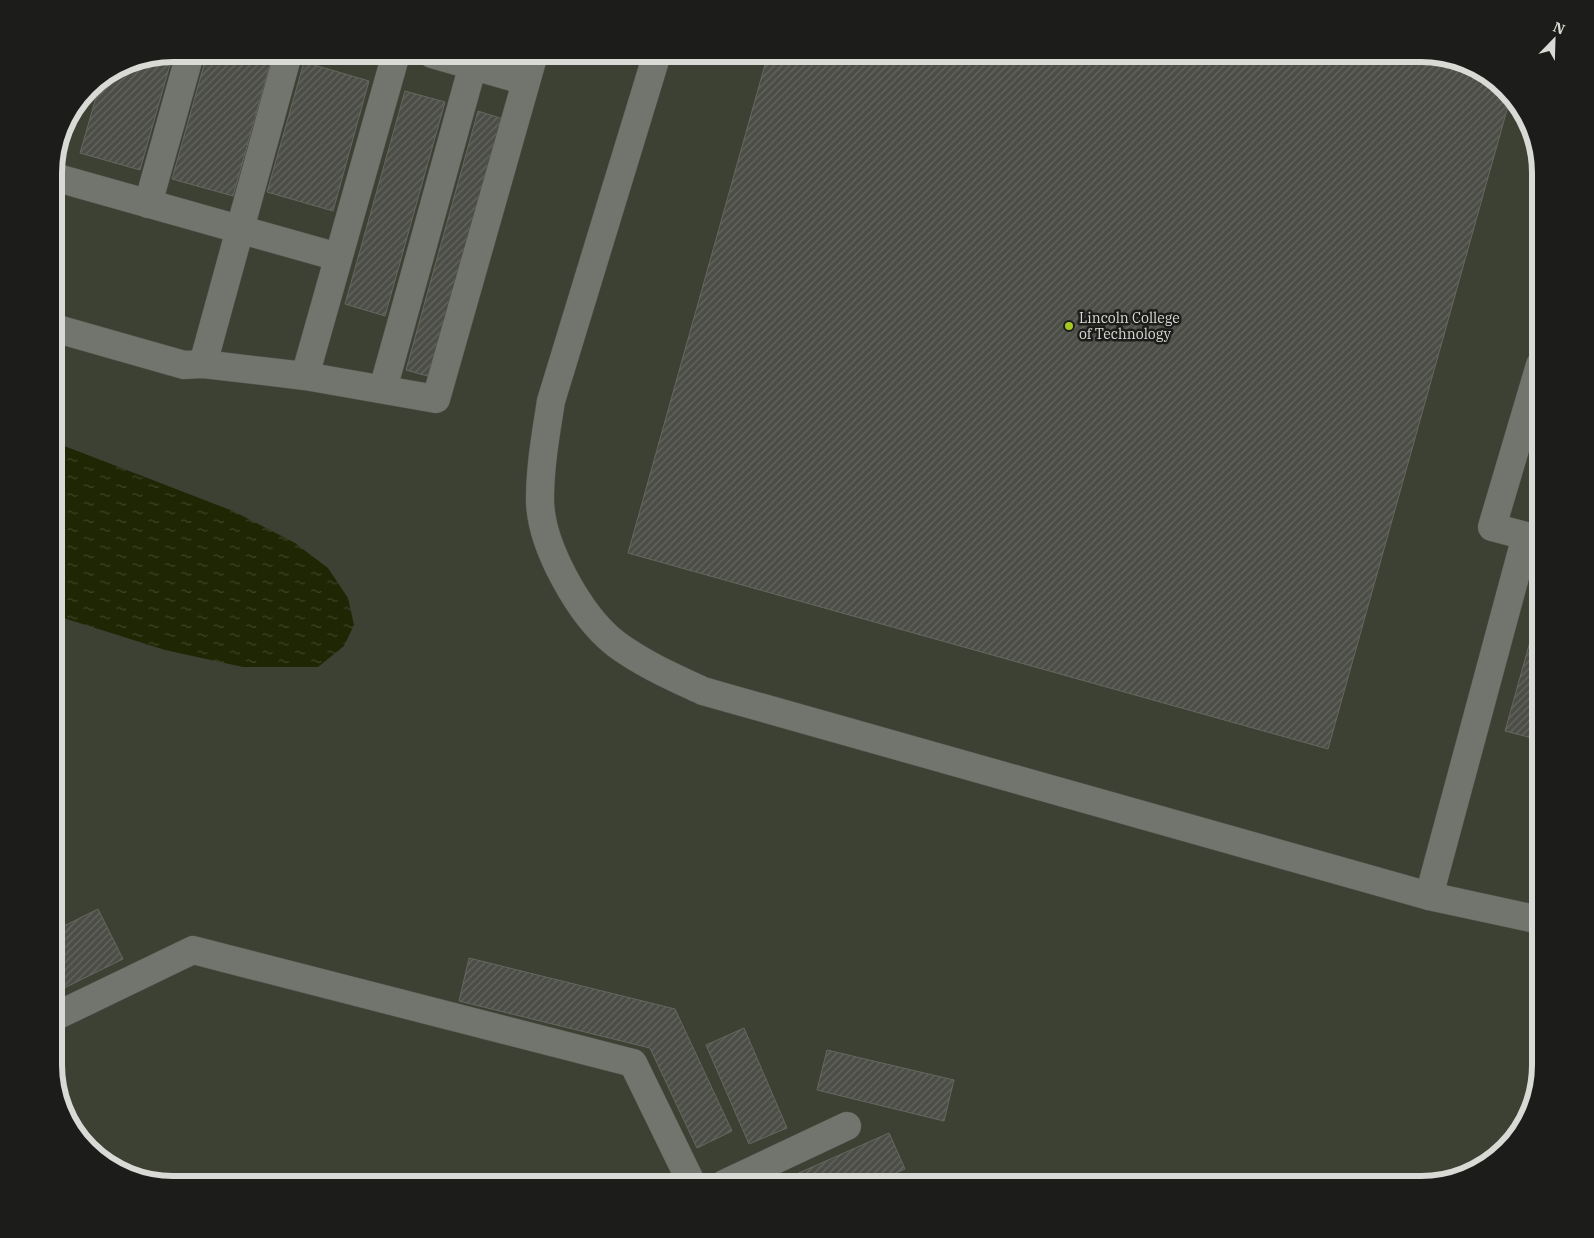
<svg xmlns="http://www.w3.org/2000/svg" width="1594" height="1238" font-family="'IBM Plex Serif',serif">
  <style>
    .built { fill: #3c4133 }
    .water { fill: url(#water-ripples) }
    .building { fill: url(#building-hatch); stroke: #656860 }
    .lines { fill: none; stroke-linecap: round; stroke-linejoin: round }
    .minor-casing { stroke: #51534c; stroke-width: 29 }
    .minor { stroke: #72756d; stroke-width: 28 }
    .poi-dot { fill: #a5c823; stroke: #1c1d1a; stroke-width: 2 }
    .labels { text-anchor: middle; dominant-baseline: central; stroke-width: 5; stroke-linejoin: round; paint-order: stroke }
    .poi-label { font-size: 14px; fill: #d9dad6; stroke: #1c1d1a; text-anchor: start }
    .rim { fill: none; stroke: #d9dad6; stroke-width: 6 }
  </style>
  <defs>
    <pattern id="water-ripples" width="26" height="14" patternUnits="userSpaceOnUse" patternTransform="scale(1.25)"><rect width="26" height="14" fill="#1e2604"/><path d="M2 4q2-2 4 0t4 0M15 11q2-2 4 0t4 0" fill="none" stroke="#3e4528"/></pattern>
    <pattern id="building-hatch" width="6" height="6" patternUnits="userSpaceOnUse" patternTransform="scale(1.25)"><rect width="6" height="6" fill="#4b4d46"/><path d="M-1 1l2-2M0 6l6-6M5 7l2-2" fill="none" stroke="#646660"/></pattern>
  </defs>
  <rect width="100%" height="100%" fill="#34362f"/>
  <!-- built -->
  <path class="built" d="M174,54h1246l39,6 35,19 34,41 12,54v890l-6,39 -19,35 -42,34 -53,12h-1246l-39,-6 -35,-19 -34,-41 -12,-46v-906l12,-46 28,-36 34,-21z"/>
  <!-- water -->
  <path class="water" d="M54,442l179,69 62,32 33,25 20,30 6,27 -10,21 -26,21h-75l-78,-17 -111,-35z"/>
  <!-- building -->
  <g class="building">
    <path d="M173,54l-33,116 -60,-17 21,-73 27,-17z"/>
    <path d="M207,54h66l-40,142 -61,-17z"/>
    <path d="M768,54h652l39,6 35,19 16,20 -182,650 -700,-196z"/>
    <path d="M304,62l65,19 -36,130 -66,-19z"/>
    <path d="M405,91l40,11 -60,214 -40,-12z"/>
    <path d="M478,111l25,8 -72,258 -25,-7z"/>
    <path d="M1540,606v134l-35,-9z"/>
    <path d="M98,909l25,50 -69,34v-62z"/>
    <path d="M469,958l206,51 57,122 -35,17 -47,-100 -191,-47z"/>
    <path d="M744,1028l43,100 -38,16 -43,-99z"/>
    <path d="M827,1050l127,30 -10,41 -127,-31z"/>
    <path d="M889,1133l16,36 -34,15h-97z"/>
  </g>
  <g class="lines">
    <!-- minor casing -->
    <g class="minor-casing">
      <g id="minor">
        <path d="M432,54l94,27"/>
        <path d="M657,54l-106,347c-5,32 -11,65 -11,98 0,46 40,117 76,145 27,20 57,33 87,47l726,205 111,24"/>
        <path d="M54,177l284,80"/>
        <path d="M148,204l42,-150"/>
        <path d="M54,328l130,37 19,-1 102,12 131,23 98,-345"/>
        <path d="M203,364l85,-310"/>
        <path d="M305,376l91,-322"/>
        <path d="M383,389l93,-335"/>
        <path d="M1429,896l97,-360 -34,-9 48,-162"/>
        <path d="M54,1017l139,-67 440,113 59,121"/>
        <path d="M724,1184l123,-58"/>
      </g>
    </g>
    <!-- minor -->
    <use href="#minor" class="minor"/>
  </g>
  <!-- markers -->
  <circle class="poi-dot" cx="1069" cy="326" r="5"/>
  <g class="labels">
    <!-- poi labels -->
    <g class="poi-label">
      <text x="1079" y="318">Lincoln College<tspan x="1079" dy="16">of Technology</tspan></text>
    </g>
  </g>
  <!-- crop -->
  <path d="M0 0H1594V1238H0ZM173 62H1421A111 111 0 0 1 1532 173V1065A111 111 0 0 1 1421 1176H173A111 111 0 0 1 62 1065V173A111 111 0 0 1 173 62Z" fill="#1c1d1a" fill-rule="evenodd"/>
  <path class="rim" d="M173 62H1421A111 111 0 0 1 1532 173V1065A111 111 0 0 1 1421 1176H173A111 111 0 0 1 62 1065V173A111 111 0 0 1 173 62Z"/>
  <!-- north arrow -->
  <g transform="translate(1554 40) rotate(23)" stroke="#1c1d1a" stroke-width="4" paint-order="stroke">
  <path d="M0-4L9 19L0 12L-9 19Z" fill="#d9dad6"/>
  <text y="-8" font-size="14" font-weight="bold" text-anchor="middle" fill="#d9dad6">N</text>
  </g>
</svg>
